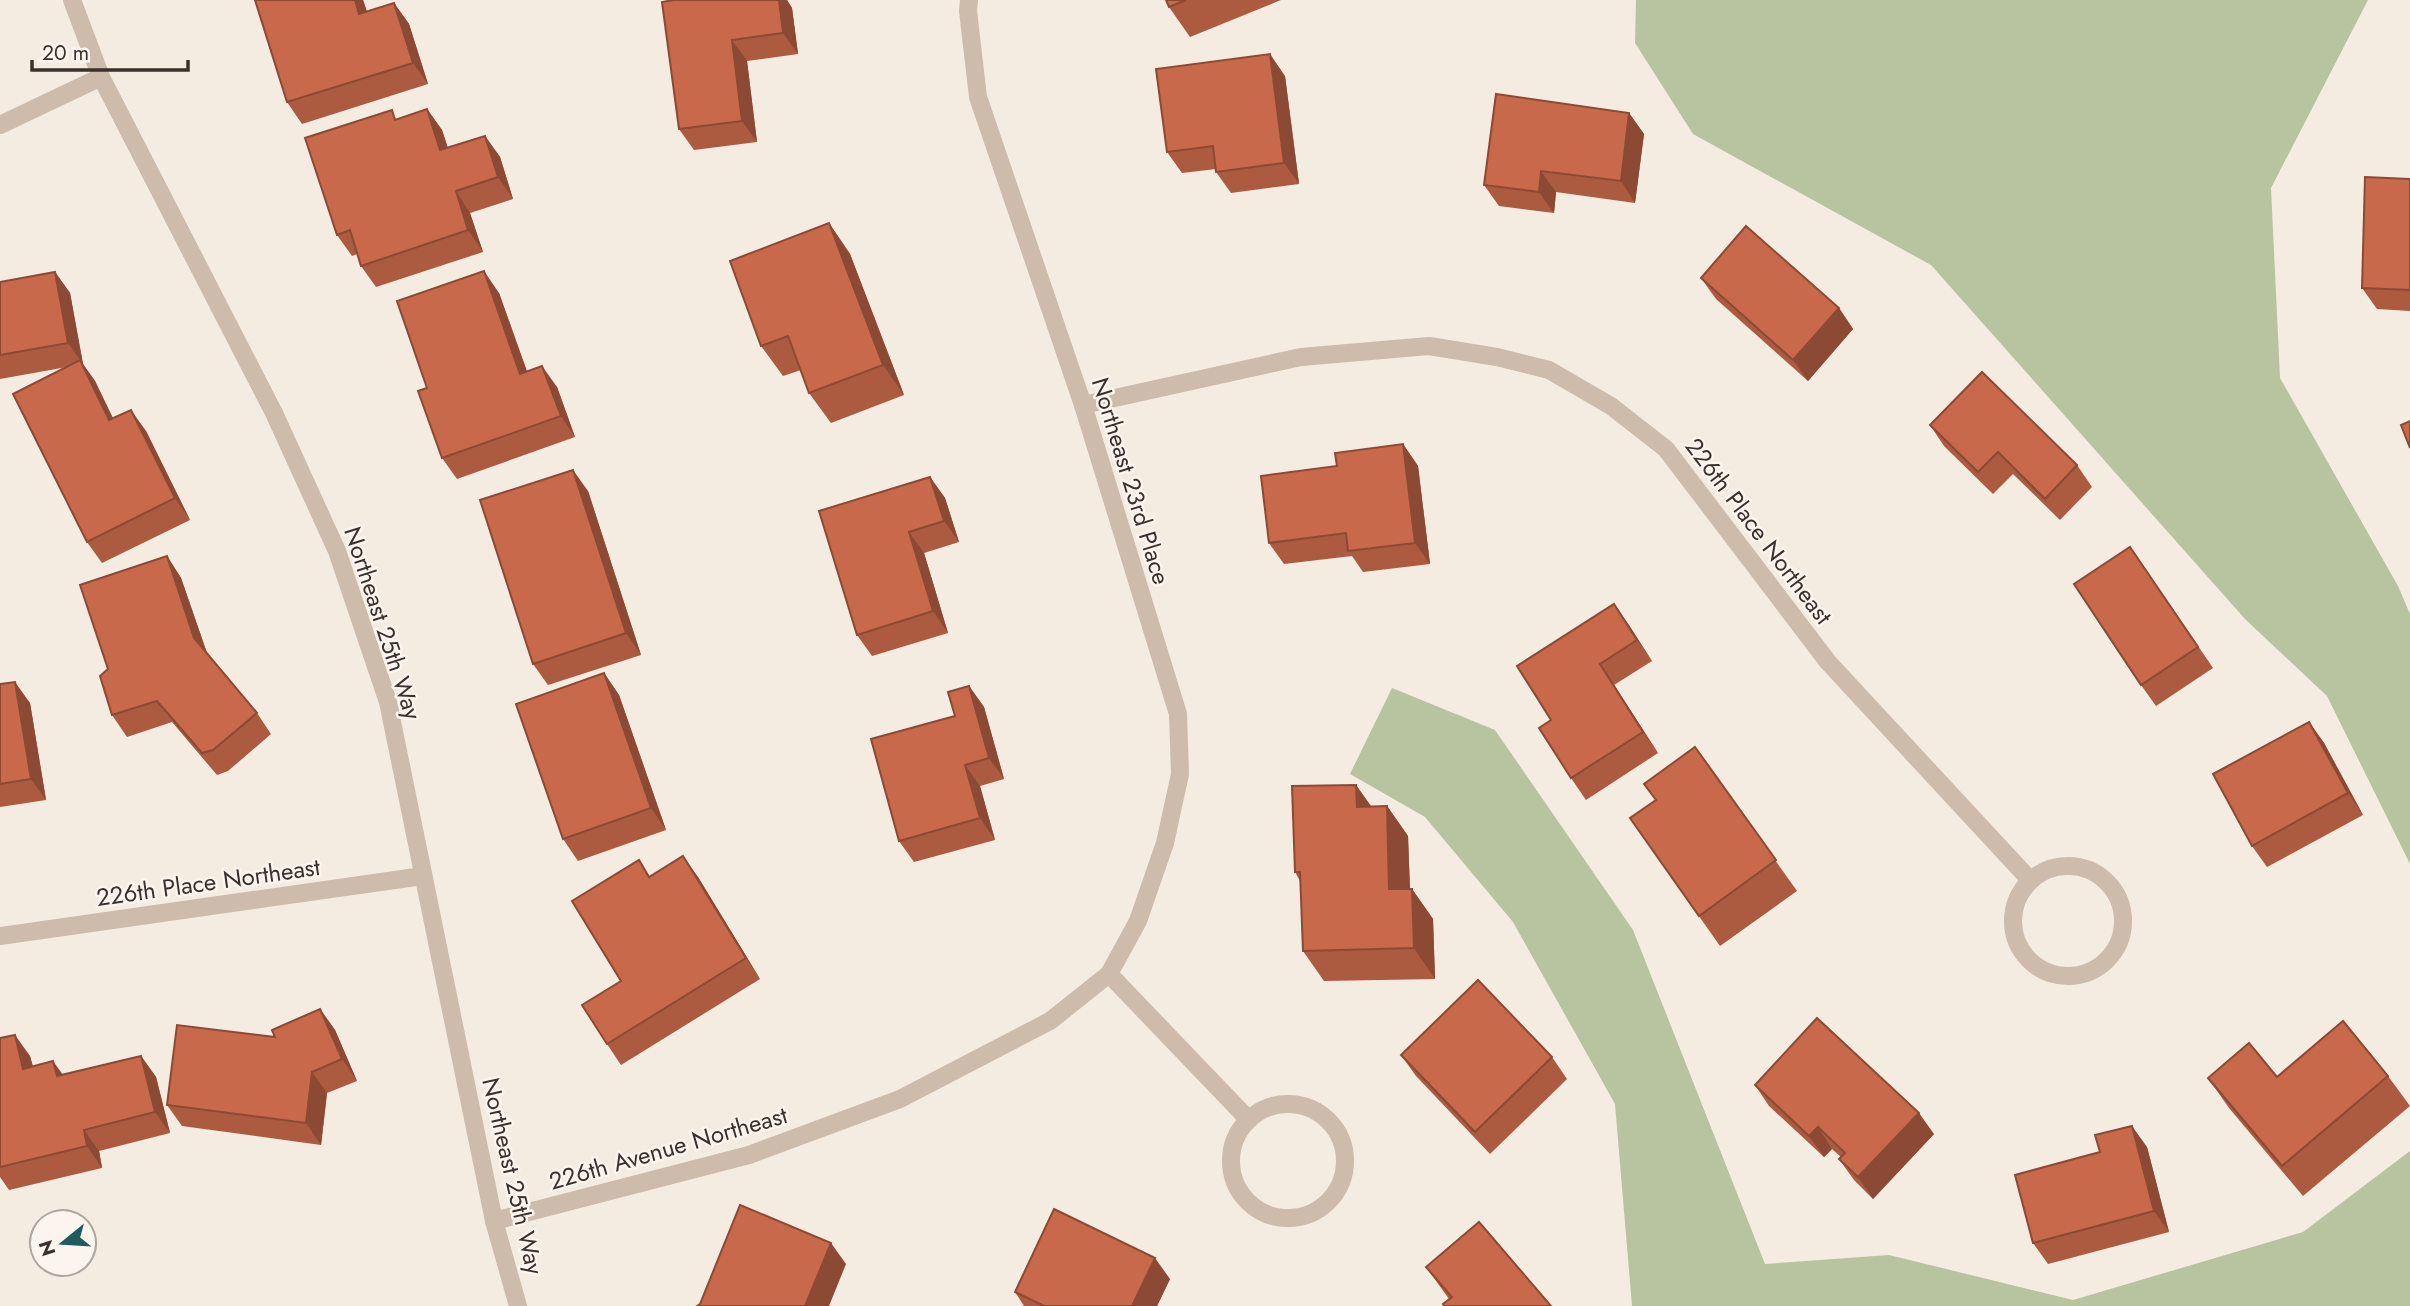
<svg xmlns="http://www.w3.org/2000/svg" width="2410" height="1306" font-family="Jost,sans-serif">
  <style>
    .green { fill: #b8c4a0 }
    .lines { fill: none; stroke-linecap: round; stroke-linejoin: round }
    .street { stroke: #cdbbac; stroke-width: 18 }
    .wall { fill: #ac5a40 }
    .shaded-wall { fill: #8c4a34 }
    .building { fill: #c8694b; stroke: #8c4a34; stroke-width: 2 }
    .labels { text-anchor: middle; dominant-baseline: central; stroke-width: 5; stroke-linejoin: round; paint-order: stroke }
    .street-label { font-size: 24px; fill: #3b302b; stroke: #fbf5ee }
  </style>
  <rect width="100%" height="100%" fill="#f4ebe1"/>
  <!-- green -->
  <g class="green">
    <path d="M1636,0h732l-97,188 9,190 118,208 12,28v250l-83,-168 -82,-77 -314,-354 -238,-131 -58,-91z"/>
    <path d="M1392,688l103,42 138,200 132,334 124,-9 184,45 230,-68 107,-81v155h-778l-17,-202 -102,-182 -88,-105 -75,-43z"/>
  </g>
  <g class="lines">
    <!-- street -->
    <g class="street">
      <path d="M72,0l29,77 173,336 63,138 51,151 106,519 24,85"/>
      <path d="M0,125l101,-48"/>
      <path d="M1083,405l218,-48 128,-11 68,11 52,13 62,36 55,43 162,213 202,218"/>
      <circle cx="2068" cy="921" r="55"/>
      <path d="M0,936l423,-60"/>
      <path d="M1109,974l139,145"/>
      <circle cx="1288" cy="1161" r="57"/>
      <path d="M494,1221l255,-66 151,-56 150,-78 59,-47 29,-53 27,-78 15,-69 -2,-60 -95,-309 -105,-308 -10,-86 1,-11"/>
    </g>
  </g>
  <!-- wall -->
  <g class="wall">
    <path d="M255,0h108l4,11 27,-8 15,21 19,60 -126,40 -15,-22z"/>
    <path d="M674,0h113l5,8 6,46 -51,7 10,81 -63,8 -15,-21z"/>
    <path d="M1166,0h115l-91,37 -21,-30z"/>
    <path d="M1285,76l14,108 -68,9 -15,-21v-3l-34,4 -15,-21z"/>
    <path d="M427,109l15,21 6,18 37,-12 15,21 13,42 -43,14 13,39 -107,35 -15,-21 -4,-12 -5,2 -15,-21 61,-116z"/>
    <path d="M1629,113l15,21 -9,69 -79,-11 -2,21 -55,-7 -15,-21z"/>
    <path d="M2410,179v132l-33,-2 -15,-21z"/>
    <path d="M829,223l21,31 54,141 -73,28 -22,-30 -8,-23 -18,6 -22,-30z"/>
    <path d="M55,272l15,21 13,71 12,17 18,37 33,13 44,89 -88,43 -15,-21 -20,-175 -67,12v-97z"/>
    <path d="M1701,278l138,30 14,21 -45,52 -92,-82z"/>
    <path d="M499,293l28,78 30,16 18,50 -118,42 -15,-21 -15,-70z"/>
    <path d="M1930,425l147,40 15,22 -32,33 -47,-46 -20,20 -49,-48z"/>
    <path d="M1403,444l15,22 12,98 -67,8 -11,-16 -68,8 -15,-21 68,-77z"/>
    <path d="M930,477l15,21 14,44 -35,11 24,80 -76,23 -15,-21z"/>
    <path d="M588,491l53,164 -93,30 -15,-21z"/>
    <path d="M167,556l14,22 26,75 50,60 14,21 -43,37 -11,4 -45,-53 -45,15 -15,-22 -4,-46z"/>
    <path d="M2145,568l68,100 -57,38 -15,-21z"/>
    <path d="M1614,604l38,57 -38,24 44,68 -72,47 -15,-22 -20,-58z"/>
    <path d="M604,673l15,22 47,135 -88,31 -15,-22z"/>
    <path d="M0,684l30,19 16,97 -46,7z"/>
    <path d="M969,686l15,21 20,72 -24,7 15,54 -81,22 -15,-21z"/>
    <path d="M2309,722l15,21 39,72 -96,52 -15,-21z"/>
    <path d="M1695,747l102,144 -77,55 -90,-128 26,-18z"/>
    <path d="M1356,785l15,21h16l21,30 2,53h2l21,30 2,60 -111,2 -21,-30 -3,-70 -5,-9z"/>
    <path d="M651,877h47l62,102 -139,86 -14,-21 14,-63z"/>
    <path d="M320,1009l15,21 22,51 -30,12 -6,52 -139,-19 -15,-21z"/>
    <path d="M0,1038l30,18 3,10 30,9 78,-19 15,21 14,56 -71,18 3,17 -93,22 -9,-13z"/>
    <path d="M1401,1055l151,2 15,22 -77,75 -74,-78z"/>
    <path d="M2388,1076l22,30 -107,90 -74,-88 -21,-30z"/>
    <path d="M1755,1085l179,49 -61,65 -19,-19 -15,-21 2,-2 -9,-8 -8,8 -55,-51z"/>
    <path d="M2147,1147l22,85 -121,32 -15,-21z"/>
    <path d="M1426,1267l125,39 -102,-7z"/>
    <path d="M1170,1279l-13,27h-133l-9,-14z"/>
  </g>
  <!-- shaded-wall -->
  <g class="shaded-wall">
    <path d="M355,0h8l11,35 -15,-21z"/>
    <path d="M779,0h8l5,8 6,46 -15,-21z"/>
    <path d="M394,3l15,21 19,60 -15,-21z"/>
    <path d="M732,40l15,21 10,81 -15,-21z"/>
    <path d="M1270,54l15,22 14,108 -15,-21z"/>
    <path d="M427,109l15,21 13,41 -15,-21z"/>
    <path d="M1629,113l15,21 -9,69 -14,-22z"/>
    <path d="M485,136l15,21 13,42 -15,-22z"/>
    <path d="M1541,171l15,21 -2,21 -15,-21z"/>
    <path d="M456,191l14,22 13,39 -15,-22z"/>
    <path d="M829,223l21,31 54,141 -21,-30z"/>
    <path d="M484,271l15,22 36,102 -15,-21z"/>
    <path d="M55,272l15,21 13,71 -15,-21z"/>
    <path d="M1839,308l14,21 -45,52 -15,-21z"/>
    <path d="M80,360l15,21 29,61 -15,-22z"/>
    <path d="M542,366l15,21 18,50 -14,-21z"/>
    <path d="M131,410l15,21 44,89 -15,-22z"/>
    <path d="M1403,444l15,22 12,98 -15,-21z"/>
    <path d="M573,470l15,21 53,164 -15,-22z"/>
    <path d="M930,477l15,21 14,44 -15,-21z"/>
    <path d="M909,532l15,21 24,80 -15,-22z"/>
    <path d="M167,556l14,22 28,81 -15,-21z"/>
    <path d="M1614,604l15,21 23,36 -15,-21z"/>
    <path d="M1600,664l14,21 44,68 -15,-21z"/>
    <path d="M604,673l15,22 47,135 -15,-22z"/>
    <path d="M15,682l15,21 16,97 -15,-21z"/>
    <path d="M969,686l15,21 20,72 -15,-21z"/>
    <path d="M2309,722l15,21 39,72 -15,-22z"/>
    <path d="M965,765l15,21 15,54 -15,-22z"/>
    <path d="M1356,785l21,30 -20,-8z"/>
    <path d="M1387,806l21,30 3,83 -22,-30z"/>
    <path d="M683,856l15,21 62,102 -14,-21z"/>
    <path d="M1412,889l21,30 2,60 -21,-31z"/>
    <path d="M320,1009l15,21 22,51 -15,-22z"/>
    <path d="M15,1035l15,21 8,34 -15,-21z"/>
    <path d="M141,1056l15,21 14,56 -15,-21z"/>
    <path d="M53,1061l15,21 -11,-6z"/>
    <path d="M312,1072l15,21 -6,52 -15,-22z"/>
    <path d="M1919,1113l15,21 -61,65 -15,-22z"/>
    <path d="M2132,1126l15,21 22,85 -15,-21z"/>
    <path d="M1818,1127l14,22 -8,8 -15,-21z"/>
    <path d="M84,1130l15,21 3,17 -15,-22z"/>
    <path d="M831,1243l15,21 -17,42h-24z"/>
    <path d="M1155,1258l15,21 -13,27h-25z"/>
  </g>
  <!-- building -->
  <g class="building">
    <path d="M255,0h100l4,14 35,-11 19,60 -126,39z"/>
    <path d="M674,0h105l4,33 -51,7 10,81 -63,8 -17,-127z"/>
    <path d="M1166,0h20l-17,7z"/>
    <path d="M1270,54l14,109 -68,9 -3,-26 -46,6 -11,-83z"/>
    <path d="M1496,94l133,19 -8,68 -80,-10 -2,21 -55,-7z"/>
    <path d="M427,109l13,41 45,-14 13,41 -42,14 12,39 -107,36 -11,-36 -13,5 -32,-97 87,-28 3,10z"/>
    <path d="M2365,177l45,2v111l-48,-2z"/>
    <path d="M829,223l54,142 -74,28 -21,-57 -27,10 -31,-85z"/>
    <path d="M1746,226l93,82 -46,52 -92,-82z"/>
    <path d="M484,271l36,103 22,-8 19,50 -119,42 -24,-67 9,-3 -30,-87z"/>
    <path d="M55,272l13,71 -68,12v-73z"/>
    <path d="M80,360l29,60 22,-10 44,88 -88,44 -74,-148z"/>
    <path d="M1982,372l95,93 -32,34 -47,-47 -20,20 -48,-47z"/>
    <path d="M2410,421v27l-9,-23z"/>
    <path d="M1403,444l12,99 -67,8 -2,-18 -77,10 -8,-67 76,-10 -2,-13z"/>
    <path d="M573,470l53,163 -93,31 -53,-164z"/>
    <path d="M930,477l14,44 -35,11 24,79 -76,24 -38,-124z"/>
    <path d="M2130,547l68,100 -57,38 -67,-101z"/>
    <path d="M167,556l27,82 63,75 -44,37 -11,3 -45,-52 -45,14 -12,-39 8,-7 -28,-84z"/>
    <path d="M1614,604l23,36 -37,24 43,68 -72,46 -32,-50 12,-8 -34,-54z"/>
    <path d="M604,673l47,135 -88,31 -47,-135z"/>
    <path d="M15,682l16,97 -31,5v-100z"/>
    <path d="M969,686l20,72 -24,7 15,53 -81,23 -28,-102 84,-23 -7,-24z"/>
    <path d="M2309,722l39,71 -96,53 -39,-72z"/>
    <path d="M1695,747l81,113 -77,56 -69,-98 26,-18 -12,-16z"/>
    <path d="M1356,785l1,22 30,-1 2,83h23l2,59 -111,3 -3,-79h-5l-3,-86z"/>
    <path d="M683,856l63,102 -139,86 -25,-39 39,-24 -49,-80 67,-41 10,17z"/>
    <path d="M1478,980l74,77 -77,75 -74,-77z"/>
    <path d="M320,1009l22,50 -30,13 -6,51 -139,-18 10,-80 98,12 -3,-7z"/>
    <path d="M1817,1018l102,95 -61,64 -19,-18 6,-6 -27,-26 -9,9 -54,-51z"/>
    <path d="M2343,1021l45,55 -106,90 -74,-88 41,-35 28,34z"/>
    <path d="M15,1035l8,34 30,-8 4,15 84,-20 14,56 -71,18 3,16 -87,21v-129z"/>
    <path d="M2132,1126l22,85 -121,32 -18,-68 85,-23 -5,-17z"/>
    <path d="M740,1205l91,38 -26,63h-108l3,-2z"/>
    <path d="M1054,1209l101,49 -23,48h-88l-29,-14z"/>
    <path d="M1479,1222l72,84h-107l-1,-2 9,-7 -26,-30z"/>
  </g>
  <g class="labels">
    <!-- street labels -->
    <g class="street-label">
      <text transform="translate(1131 481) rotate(73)">Northeast 23rd Place</text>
      <text transform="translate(1759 531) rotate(53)">226th Place Northeast</text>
      <text transform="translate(383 623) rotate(72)">Northeast 25th Way</text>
      <text transform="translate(208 882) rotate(-8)">226th Place Northeast</text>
      <text transform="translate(668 1148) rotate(-16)">226th Avenue Northeast</text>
      <text transform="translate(513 1176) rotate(77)">Northeast 25th Way</text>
    </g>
  </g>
  <!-- north arrow -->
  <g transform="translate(63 1243) rotate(252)"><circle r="33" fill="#fbf5ee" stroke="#aea6a0" stroke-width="2"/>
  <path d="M0-5L12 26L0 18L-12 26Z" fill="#1f5a5e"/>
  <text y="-10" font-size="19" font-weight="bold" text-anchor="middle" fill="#3b302b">N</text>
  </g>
  <!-- scale -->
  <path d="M32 60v10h156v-10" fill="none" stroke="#3b302b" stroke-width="3.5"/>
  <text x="42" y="60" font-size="21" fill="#3b302b" stroke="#fbf5ee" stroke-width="5" paint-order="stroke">20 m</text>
</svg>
